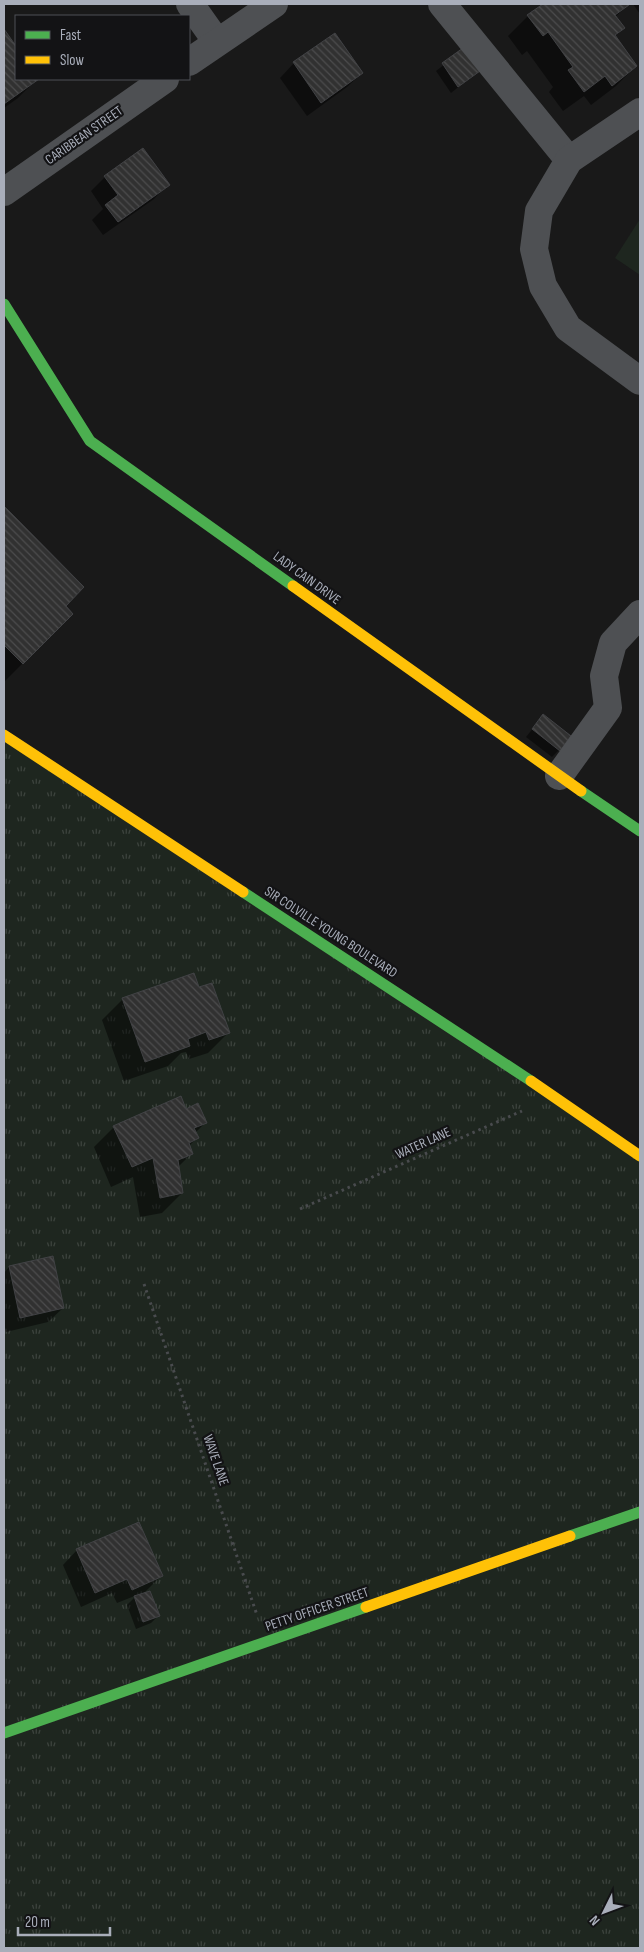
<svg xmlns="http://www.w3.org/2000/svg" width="644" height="1952" font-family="'Sofia Sans Condensed',sans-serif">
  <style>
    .grass { fill: url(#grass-tufts) }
    .park { fill: #1e261f }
    .shadow { fill: #0007 }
    .building { fill: url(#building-back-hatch); stroke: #414245 }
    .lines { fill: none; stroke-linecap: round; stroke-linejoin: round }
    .path { stroke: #494b4e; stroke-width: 3; stroke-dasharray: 2.5 4; stroke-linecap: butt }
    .street { stroke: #4e5053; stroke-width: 28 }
    .fast { stroke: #4caf50; stroke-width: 11 }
    .slow { stroke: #ffc107; stroke-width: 11 }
    .labels { text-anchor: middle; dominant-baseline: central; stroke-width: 4.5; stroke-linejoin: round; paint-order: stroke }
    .street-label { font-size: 14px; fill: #a9aeba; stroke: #131315 }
  </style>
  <defs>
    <pattern id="grass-tufts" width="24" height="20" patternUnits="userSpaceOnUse" patternTransform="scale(1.25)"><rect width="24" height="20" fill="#1e261f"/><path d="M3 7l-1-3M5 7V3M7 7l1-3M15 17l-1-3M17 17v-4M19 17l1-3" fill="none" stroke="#3c433d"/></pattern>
    <pattern id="building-back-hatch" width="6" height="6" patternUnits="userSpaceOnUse" patternTransform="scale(1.25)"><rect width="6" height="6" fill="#313131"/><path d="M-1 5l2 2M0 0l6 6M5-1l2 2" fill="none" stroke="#4c4c4d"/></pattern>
  </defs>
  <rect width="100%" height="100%" fill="#191919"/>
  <!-- grass -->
  <path class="grass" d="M4,735l636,424v789h-636z"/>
  <!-- park -->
  <path class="park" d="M640,219v56l-25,-17z"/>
  <!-- shadow -->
  <g class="shadow">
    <path d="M545,4l83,1 -13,12 8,11 -9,9 22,29 -20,20 -25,19 -7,-9 -21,15 -14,-19 4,-5 -26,-36 -5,4 -14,-19 20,-20z"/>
    <path d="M633,4h7v10z"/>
    <path d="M4,31l12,17v31h21l-19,19 -14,10z"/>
    <path d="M463,50l15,21 -27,22 -15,-22z"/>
    <path d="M294,63l68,10 -15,14 -40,29 -27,-38z"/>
    <path d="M105,177l63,7 -14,15 -51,36 -11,-15 11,-11 -12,-18z"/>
    <path d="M4,508l79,79 -19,19 8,8 -68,68z"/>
    <path d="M543,716l16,34 -7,7 -26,-20z"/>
    <path d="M198,988l30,45 -20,20 -19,6 -3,-7 -5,1 -13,13 -44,15 -22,-61 21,-21z"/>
    <path d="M185,1110l21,12 -11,11 2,5 -8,8 3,7 -14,14 4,26 -20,20 -22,4 -7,-40 -22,10 -17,-40 20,-20z"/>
    <path d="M9,1267l54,41 -15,14 -42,10 -2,-10v-49z"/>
    <path d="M77,1550l84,26 -18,18 15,22 -7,7 -15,6 -9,-24 10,-10 -20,8 -5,-10 -31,14 -18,-42z"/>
  </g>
  <!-- building -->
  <g class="building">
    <path d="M543,4h85l1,1 -14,10 10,13 -10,7 22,31 -25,20 -7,-10 -21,16 -16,-22 5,-3 -25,-35 -5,4 -16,-21z"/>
    <path d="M4,29l12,17v33h23l-35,25z"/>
    <path d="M335,33l28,40 -42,30 -28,-41z"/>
    <path d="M463,48l17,23 -22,16 -16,-24z"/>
    <path d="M143,148l27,37 -52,37 -13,-17 13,-10 -14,-19z"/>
    <path d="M4,506l80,81 -18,19 7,8 -50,50 -19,-19z"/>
    <path d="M543,714l28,22 -11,15 -28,-22z"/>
    <path d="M194,973l5,14 13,-4 18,50 -21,7 -3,-8 -18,7 2,7 -45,16 -23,-64z"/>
    <path d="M181,1096l5,13 12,-6 9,20 -13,5 5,10 -10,5 4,11 -15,6 5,33 -23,5 -7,-40 -21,9 -19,-41z"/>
    <path d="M53,1256l11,52 -44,10 -11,-52z"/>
    <path d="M139,1522l24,54 -31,14 -5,-11 -32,14 -19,-44z"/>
    <path d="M150,1591l10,25 -17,6 -9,-26z"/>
  </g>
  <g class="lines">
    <!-- path -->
    <g class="path">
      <path d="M300,1209l222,-98"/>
      <path d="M144,1284l113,331"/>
    </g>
    <!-- street -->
    <g class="street">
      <path d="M190,4l27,38"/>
      <path d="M442,4l127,156"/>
      <path d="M189,62l85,-58"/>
      <path d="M640,112l-71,48 -30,51 -5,38 9,37 25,42 72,53"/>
      <path d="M4,192l161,-113"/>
      <path d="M559,776l49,-68 -4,-32 9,-33 27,-29"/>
    </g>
    <!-- fast -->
    <g class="fast">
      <path d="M4,304l86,137 203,145"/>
      <path d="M581,791l59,40"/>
      <path d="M243,892l288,189"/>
      <path d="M570,1536l70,-24"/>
      <path d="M4,1733l362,-126"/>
    </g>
    <!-- slow -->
    <g class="slow">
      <path d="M293,586l288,205"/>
      <path d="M4,735l239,157"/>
      <path d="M531,1081l109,75"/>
      <path d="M366,1607l204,-71"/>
    </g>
  </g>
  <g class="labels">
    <!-- street labels -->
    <g class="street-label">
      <text transform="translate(84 135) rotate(-35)">CARIBBEAN STREET</text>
      <text transform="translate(307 578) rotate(36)">LADY CAIN DRIVE</text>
      <text transform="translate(331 932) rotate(33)">SIR COLVILLE YOUNG BOULEVARD</text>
      <text transform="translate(423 1143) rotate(-24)">WATER LANE</text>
      <text transform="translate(216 1460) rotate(71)">WAVE LANE</text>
      <text transform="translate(317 1609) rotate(-19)">PETTY OFFICER STREET</text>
    </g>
  </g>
  <!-- border -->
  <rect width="644" height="1952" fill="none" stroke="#a9aeba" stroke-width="10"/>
  <!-- legend -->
  <rect x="15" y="15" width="175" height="65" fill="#131315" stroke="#4f5157"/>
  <rect x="25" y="31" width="25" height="8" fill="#4caf50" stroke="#4f5157"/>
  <text x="60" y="40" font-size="15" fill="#a9aeba">Fast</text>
  <rect x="25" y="56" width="25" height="8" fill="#ffc107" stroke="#4f5157"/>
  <text x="60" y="65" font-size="15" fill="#a9aeba">Slow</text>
  <!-- north arrow -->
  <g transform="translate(604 1912) rotate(228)" stroke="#131315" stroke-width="4" paint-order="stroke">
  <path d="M0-4L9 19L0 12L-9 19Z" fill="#a9aeba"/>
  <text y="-8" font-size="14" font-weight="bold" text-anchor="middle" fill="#a9aeba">N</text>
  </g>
  <!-- scale -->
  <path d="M18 1927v8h92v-8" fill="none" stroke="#a9aeba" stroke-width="2.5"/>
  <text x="25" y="1927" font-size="15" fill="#a9aeba" stroke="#131315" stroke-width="4" paint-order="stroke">20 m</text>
</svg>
